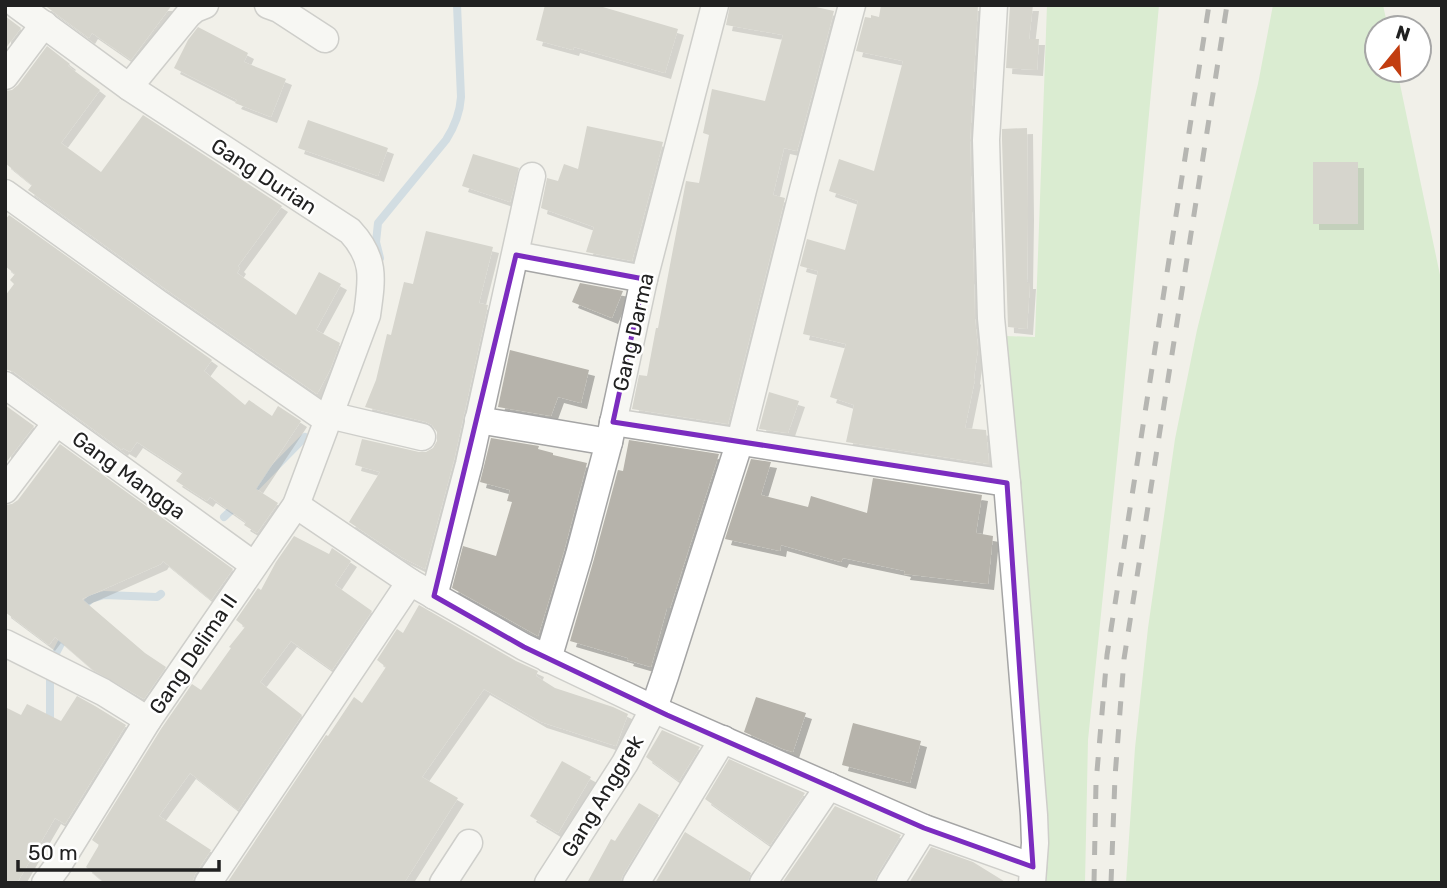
<svg xmlns="http://www.w3.org/2000/svg" width="1447" height="888" font-family="Rubik,sans-serif">
  <style>
    .grass { fill: #bfe6b3 }
    .lines { fill: none; stroke-linecap: round; stroke-linejoin: round }
    .stream { stroke: #adc5da; stroke-width: 8 }
    .building { fill: #b6b3ab; filter: url(#shadow) }
    .street-casing { stroke: #a5a5a5; stroke-width: 29 }
    .street { stroke: #fff; stroke-width: 26 }
    .rail { stroke: #6f6f6f; stroke-width: 5; stroke-dasharray: 14 14; stroke-linecap: butt }
    .marked { fill: none; stroke: #7b2cbf; stroke-width: 5; stroke-linejoin: round }
    .labels { text-anchor: middle; dominant-baseline: central; stroke-width: 5; stroke-linejoin: round; paint-order: stroke }
    .street-label { font-size: 21px; fill: #212121; stroke: #fff }
  </style>
  <defs>
    <filter id="shadow"><feDropShadow dx="6" dy="6" stdDeviation="0" flood-color="#0004"/></filter>
  </defs>
  <rect width="100%" height="100%" fill="#f1f0e9"/>
  <!-- grass -->
  <g class="grass">
    <path d="M1047,5h112l-39,425 -32,310 -3,143h-43l-37,-547 30,1z"/>
    <path d="M1273,5h110l5,23h-11v42h20l43,205 2,10 -1,598h-315l9,-135 13,-120 27,-189 22,-109 61,-246z"/>
  </g>
  <g class="lines">
    <!-- stream -->
    <g class="stream">
      <path d="M380,258l-4,-16 2,-19 68,-83c9,-14 14,-27 15,-43l-4,-92"/>
      <path d="M254,489l51,-52"/>
      <path d="M224,517l13,-12"/>
      <path d="M80,609l11,-10 13,-4 53,2 4,-3"/>
      <path d="M50,725v-48l4,-20 11,-21"/>
    </g>
  </g>
  <!-- building -->
  <g class="building">
    <path d="M44,5h128l-41,55 -39,-27 -3,5z"/>
    <path d="M545,5h51l82,24 -13,44 -91,-26 -1,3 -37,-10z"/>
    <path d="M730,5h77l27,6 -37,140 -13,-3 -11,47 12,3 -57,226 -96,-15 7,-34 8,1 9,-48h2l28,-147 13,2 10,-48 -6,-2 9,-44 53,12 18,-66 -57,-10z"/>
    <path d="M881,5h97l-8,135 5,179 3,29 -4,30 1,1 -10,49 21,2 3,34 -143,-22 8,-37 -24,-8 16,-53 -43,-10 15,-63 -18,-5 7,-27 38,11 13,-49 -29,-10 10,-32 35,12 29,-110 -47,-10 9,-34 6,1v-3l8,2z"/>
    <path d="M1010,5h23l-4,34h10l-2,31 -31,-2z"/>
    <path d="M5,16l16,12 -16,21z"/>
    <path d="M198,27l50,26 -4,9 42,17 -15,38 -36,-14 2,-3 -63,-32 14,-28z"/>
    <path d="M47,46l23,18 -2,2 32,24 -39,53 40,29 42,-57 139,91 -44,60 2,2 -3,5 59,42 23,-43 22,12 -25,46 24,13 -10,27 -13,24 -150,-104 -139,-100 4,-5 -27,-22v-72l7,-1 6,-5z"/>
    <path d="M308,120l80,28 -10,28 -80,-28z"/>
    <path d="M587,126l76,16 -31,119 -46,-9 8,-25 -53,-19 6,-30 11,3 6,-17 14,5z"/>
    <path d="M1027,128l1,86 -1,69h3l-3,46 -19,-2 -6,-187v-11z"/>
    <path d="M473,154l46,14 -9,34 -48,-16z"/>
    <rect x="1313" y="162" width="45" height="62"/>
    <path d="M9,215l203,145 -8,11 41,34 4,-5 23,16 6,-10 23,15 -45,68 22,14 -21,30 -13,-8 2,-3 -36,-25 -3,4 -31,-20 7,-9 -46,-30 -7,10 -7,-4 -1,2 -108,-78 -9,-3v-73l9,-12 -4,-4 5,-6 -10,-8v-46z"/>
    <path d="M426,231l67,16 -14,56 9,2 -34,155 -29,109 -22,-11 -54,-36 31,-50 -25,-7 7,-26 57,13h7l7,-4 4,-7v-9l-5,-7 -6,-3 -61,-15 11,-27 11,-46 4,1 13,-53 9,2z"/>
    <path d="M580,283l43,8 -11,27 -40,-16z"/>
    <path d="M510,350l79,20 -8,33 -23,-6 -7,19 -53,-9z"/>
    <path d="M769,392l30,9 -11,32 -29,-4z"/>
    <path d="M5,405l29,21 -29,38z"/>
    <path d="M491,438l48,8 -1,3 15,4v2l34,8 -23,88 -26,85 -86,-48 11,-42 33,10 16,-54 -5,-1 3,-11 -30,-8z"/>
    <path d="M629,440l90,14 -49,154h-3l-16,59 -24,-7 1,-2 -58,-17 24,-82 24,-89 5,1z"/>
    <path d="M60,444l173,125 -22,31 -48,-39 -2,3 -79,35 63,54 21,14 -22,32 -51,-29 -38,-33 -6,8 -44,-33v-107l7,-1 6,-4z"/>
    <path d="M751,459l20,3 -10,33 47,12 3,-11 56,17 6,-35 109,17 -6,38 17,3 -5,48 -84,-10 1,-3 -62,-13 -2,4 -60,-17 -1,6 -55,-12z"/>
    <path d="M294,536l35,18 3,-6 19,13 -16,24 37,26 -40,59 -41,-29 -31,41 42,33 -64,95 -48,-37 -31,43 52,34 -16,24 -3,9h-87l-19,-16 13,-22 -7,-5 69,-111 31,-45 9,6 30,-42 -2,-1 16,-20 -9,-7 22,-32 3,2 15,-28z"/>
    <path d="M419,605l97,56 22,10 -2,5 19,12 58,19 15,7 -12,32 -75,-24 -57,-33 -62,88 36,21 -54,85h-177l99,-148 2,1 26,-39 8,6 24,-36 -9,-7 20,-31 6,4z"/>
    <path d="M77,696l18,10 31,19 -61,99 -10,-6 -38,65h-12v-176l16,8 6,-11 34,17z"/>
    <path d="M756,697l50,16 -13,39 -10,-3 -39,-17z"/>
    <path d="M853,723l68,18 -11,42 -68,-18z"/>
    <path d="M662,730l38,17 -21,34 -33,-24z"/>
    <path d="M729,759l76,34 -35,52 -65,-46z"/>
    <path d="M562,761l29,16 -33,56 -28,-17z"/>
    <path d="M639,803l20,12 -36,60 -3,8h-33l24,-44 4,2z"/>
    <path d="M835,806l66,29 -24,40 -3,8h-92z"/>
    <path d="M685,832l66,41 -4,10h-92z"/>
    <path d="M931,847l42,15 34,21h-98z"/>
  </g>
  <g class="lines">
    <!-- street casing -->
    <g class="street-casing">
      <g id="street">
        <path d="M17,5l112,82 221,144c26,28 22,48 17,84l-71,190 -148,215 -91,147 -12,16"/>
        <path d="M268,5l11,4 46,30"/>
        <path d="M994,5l-8,135 5,178 16,165 27,332 1,28 -3,40"/>
        <path d="M5,76l39,-52"/>
        <path d="M129,87l59,-72 7,-6 10,-4"/>
        <path d="M5,193l153,110 169,117"/>
        <path d="M516,255l128,24"/>
        <path d="M5,385l249,180"/>
        <path d="M329,415l93,22"/>
        <path d="M478,420l131,22"/>
        <path d="M613,422l394,61"/>
        <path d="M5,490l51,-67"/>
        <path d="M296,505l114,77 114,65 143,68 257,113 109,39"/>
        <path d="M434,596l35,-132 63,-288"/>
        <path d="M5,643l98,49 45,28"/>
        <path d="M548,659l31,-104 30,-113 35,-163 71,-274"/>
        <path d="M208,883l202,-301"/>
        <path d="M443,883l26,-40"/>
        <path d="M548,883l77,-120 29,-55 11,-32 75,-235 63,-251 49,-185"/>
        <path d="M636,883l87,-144"/>
        <path d="M763,883l66,-97"/>
        <path d="M890,883l34,-55"/>
      </g>
    </g>
    <!-- street -->
    <use href="#street" class="street"/>
    <!-- rail -->
    <g class="rail">
      <path d="M1094,883l2,-100 11,-128 102,-650"/>
      <path d="M1111,883l4,-106 9,-118 103,-654"/>
    </g>
  </g>
  <!-- marked area -->
  <path d="M0 0H1447V888H0ZM516,255l128,24 -31,143 394,61 26,384 -109,-39 -257,-113 -143,-68 -90,-51z" fill="#f1f0e9" fill-opacity=".55" fill-rule="evenodd"/>
  <path class="marked" d="M516,255l128,24 -31,143 394,61 26,384 -109,-39 -257,-113 -143,-68 -90,-51z"/>
  <g class="labels">
    <!-- street labels -->
    <g class="street-label">
      <text transform="translate(264 176) rotate(33)">Gang Durian</text>
      <text transform="translate(633 332) rotate(-77)">Gang Darma</text>
      <text transform="translate(129 475) rotate(36)">Gang Mangga</text>
      <text transform="translate(193 654) rotate(-56)">Gang Delima II</text>
      <text transform="translate(602 796) rotate(-59)">Gang Anggrek</text>
    </g>
  </g>
  <!-- border -->
  <rect width="1447" height="888" fill="none" stroke="#212121" stroke-width="14"/>
  <!-- north arrow -->
  <g transform="translate(1398 49) rotate(18)"><circle r="33" fill="#ffffff" stroke="#a6a6a6" stroke-width="2"/>
  <path d="M0-5L12 26L0 18L-12 26Z" fill="#c23d10"/>
  <text y="-10" font-size="19" font-weight="bold" text-anchor="middle" fill="#212121">N</text>
  </g>
  <!-- scale -->
  <path d="M18 860v10h201v-10" fill="none" stroke="#212121" stroke-width="3.5"/>
  <text x="28" y="860" font-size="21" fill="#212121" stroke="#ffffff" stroke-width="5" paint-order="stroke">50 m</text>
</svg>
